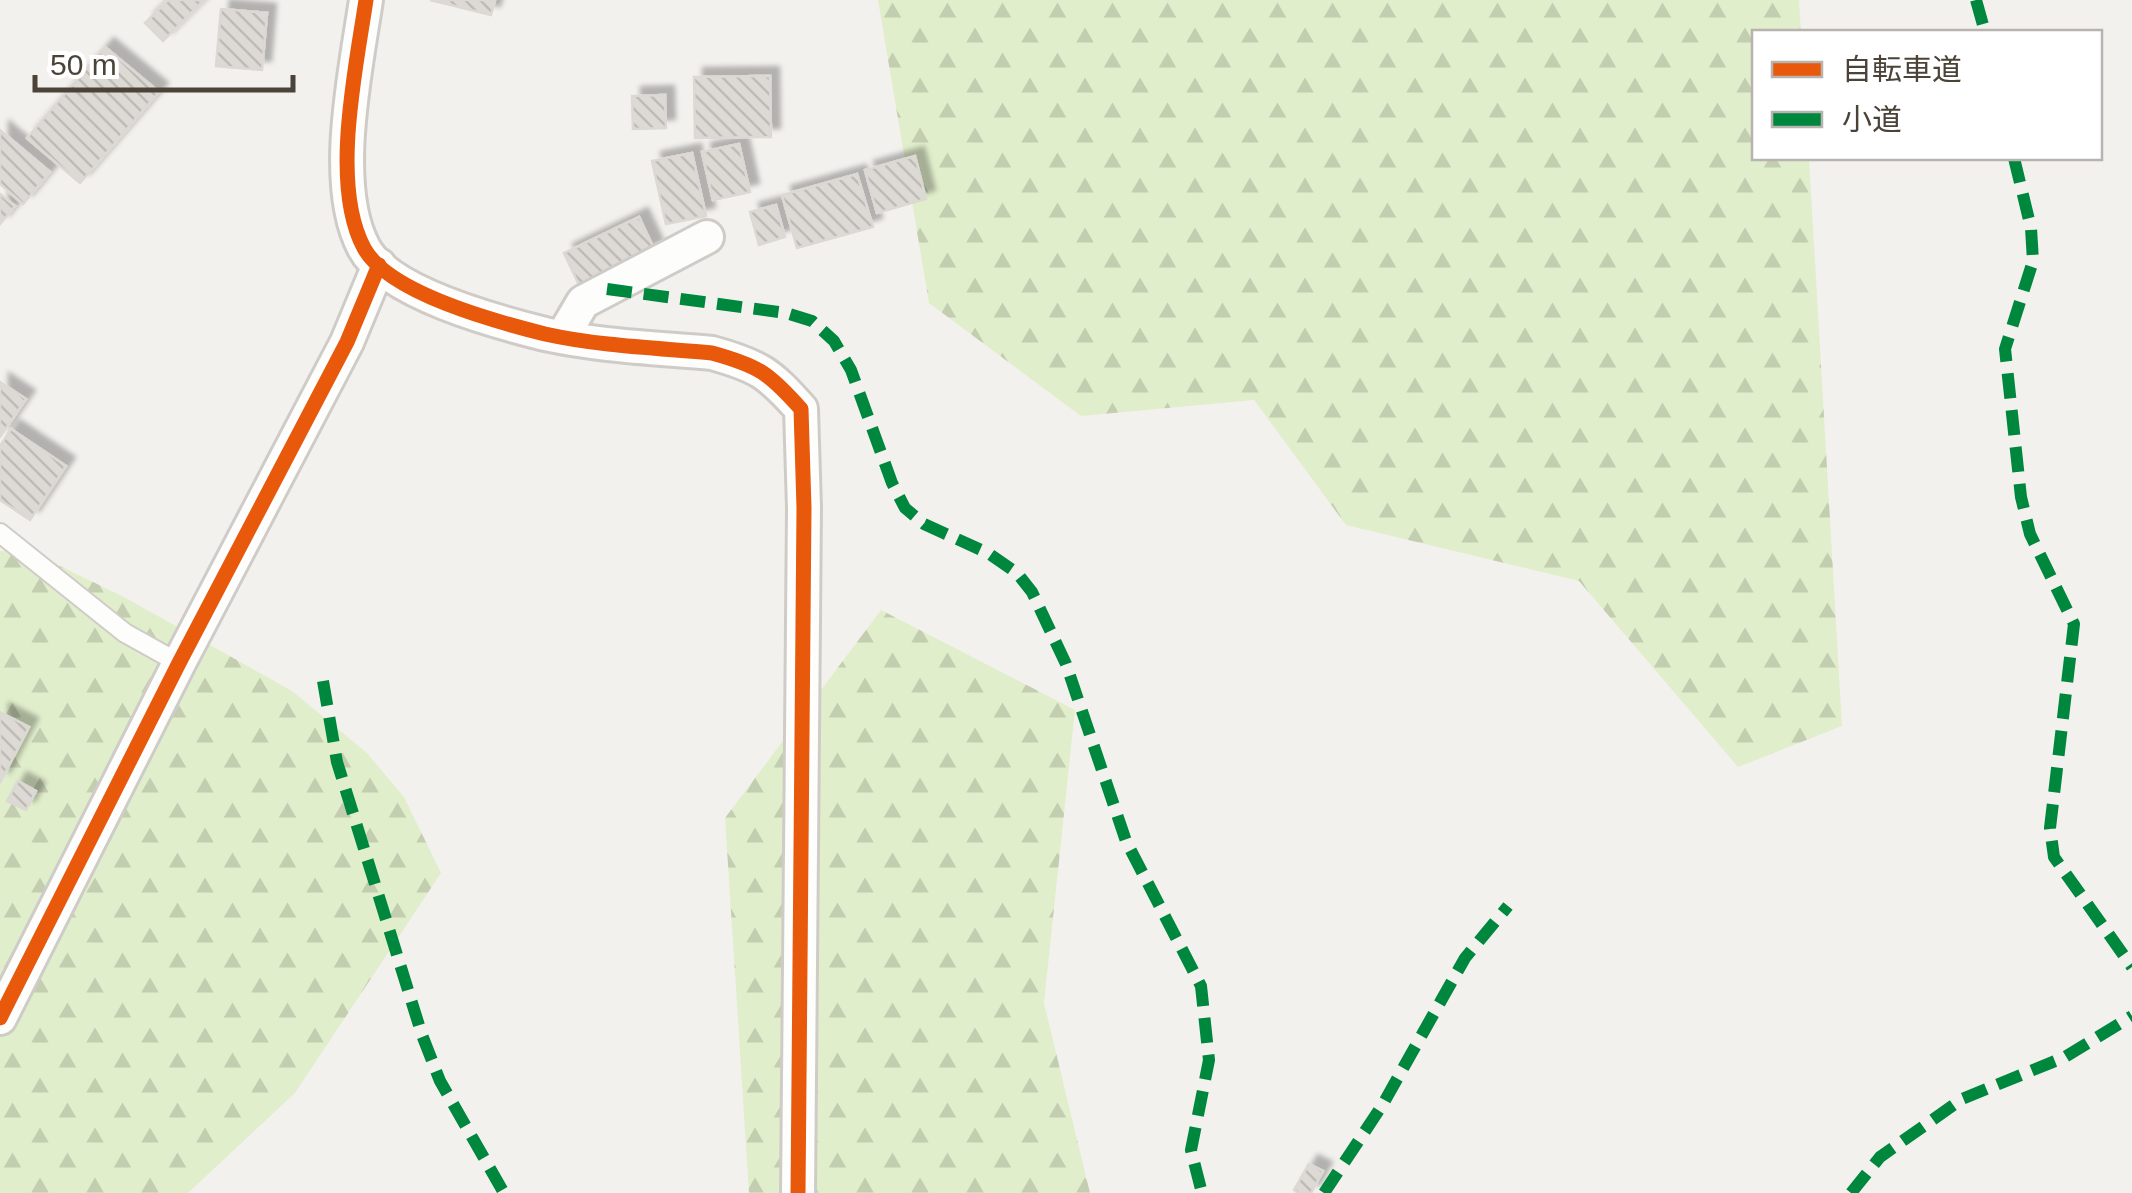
<svg xmlns="http://www.w3.org/2000/svg" width="2132" height="1193" font-family="Helvetica,'Noto Sans JP',sans-serif">
  <style>
    .forest { fill: url(#forest-firs) }
    .building { fill: url(#building-back-hatch); stroke: #dcd8d3; stroke-width: 2.5; filter: url(#shadow) }
    .lines { fill: none; stroke-linecap: round; stroke-linejoin: round }
    .lane-casing { stroke: #cfccc8; stroke-width: 22 }
    .street-casing { stroke: #cfccc8; stroke-width: 38 }
    .lane { stroke: #fdfdfc; stroke-width: 18 }
    .street { stroke: #fdfdfc; stroke-width: 32 }
    .quiet { stroke: #00873e; stroke-width: 12; stroke-dasharray: 25 12; stroke-linecap: butt }
    .cycleway-casing { stroke: #fff; stroke-width: 21 }
    .cycleway { stroke: #e8590c; stroke-width: 15 }
  </style>
  <defs>
    <pattern id="forest-firs" width="22" height="20" patternUnits="userSpaceOnUse" patternTransform="scale(2.5)"><rect width="22" height="20" fill="#e1eecc"/><path d="M5 1l3.5 6h-7zM16 11l3.5 6h-7z" fill="#c3cdb0"/></pattern>
    <pattern id="building-back-hatch" width="6" height="6" patternUnits="userSpaceOnUse" patternTransform="scale(2.5)"><rect width="6" height="6" fill="#dddad6"/><path d="M-1 5l2 2M0 0l6 6M5-1l2 2" fill="none" stroke="#bfbcb8"/></pattern>
    <filter id="shadow"><feDropShadow dx="9" dy="-9" stdDeviation="2.5" flood-color="#0004"/></filter>
  </defs>
  <rect width="100%" height="100%" fill="#f3f1ee"/>
  <!-- forest -->
  <g class="forest">
    <path d="M878,0h921l2,32h-47v126h55l33,568 -104,41 -159,-186 -233,-56 -92,-125 -173,16 -152,-113z"/>
    <path d="M0,551h29l95,46 168,94 75,62 37,44 37,76 -146,220 -107,100h-188z"/>
    <path d="M881,610l194,100 -31,293 46,190h-341l-24,-375z"/>
  </g>
  <!-- building -->
  <g class="building">
    <path d="M168,0h36l-41,41 -18,-18z"/>
    <path d="M430,0h65l-4,15z"/>
    <path d="M221,9l46,4 -5,57 -46,-4z"/>
    <path d="M105,47l54,45 -79,91 -53,-45z"/>
    <path d="M770,76l1,61 -76,1 -1,-61z"/>
    <path d="M665,95l1,33 -33,1 -1,-33z"/>
    <path d="M0,130l50,42 -27,32 -23,-20z"/>
    <path d="M739,144l11,48 -37,8 -11,-48z"/>
    <path d="M692,153l14,63 -40,8 -14,-63z"/>
    <path d="M915,156l11,43 -49,14 -12,-43z"/>
    <path d="M857,174l16,53 -76,21 -15,-53z"/>
    <path d="M0,194l15,12 -15,18z"/>
    <path d="M776,205l9,32 -26,8 -9,-33z"/>
    <path d="M639,217l15,32 -75,36 -15,-32z"/>
    <path d="M0,382l26,17 -26,38z"/>
    <path d="M11,429l55,37 -36,54 -30,-20v-54z"/>
    <path d="M0,712l29,15 -29,56z"/>
    <path d="M18,781l18,10 -10,19 -19,-9z"/>
    <path d="M1309,1164l14,7 -12,22h-13l-4,-3z"/>
  </g>
  <g class="lines">
    <!-- lane casing -->
    <g class="lane-casing">
      <path id="lane" d="M0,533l125,100 54,30"/>
    </g>
    <!-- street casing -->
    <g class="street-casing">
      <g id="street">
        <path d="M366,0c-10,68 -36,185 -2,248 24,45 133,74 181,86 54,12 112,14 167,19 47,13 57,20 89,56l3,99 -6,685"/>
        <path d="M563,336l20,-34 124,-65"/>
        <path d="M0,1018l179,-355 168,-321 32,-77"/>
      </g>
    </g>
    <!-- lane -->
    <use href="#lane" class="lane"/>
    <!-- street -->
    <use href="#street" class="street"/>
    <!-- quiet -->
    <g class="quiet">
      <path d="M1976,0l9,32"/>
      <path d="M2014,158l17,70 2,33 -28,88 16,148 9,37 44,90 -24,204 4,29 78,110"/>
      <path d="M607,289l179,24 26,8 22,20 17,29 41,113 13,25 19,16 64,29 29,20 15,19 34,72 60,177 75,145 8,74 -18,90 11,43"/>
      <path d="M323,681l14,81 85,273 18,46 64,112"/>
      <path d="M1324,1193l59,-89 82,-146 43,-52"/>
      <path d="M1851,1193l29,-36 82,-58 103,-42 67,-41"/>
    </g>
    <!-- cycleway casing -->
    <g class="cycleway-casing">
      <g id="cycleway">
        <path d="M366,0c-10,68 -36,185 -2,248 24,45 133,74 181,86 54,12 112,14 167,19 47,13 57,20 89,56l3,99 -6,685"/>
        <path d="M0,1018l179,-355 168,-321 32,-77"/>
      </g>
    </g>
    <!-- cycleway -->
    <use href="#cycleway" class="cycleway"/>
  </g>
  <!-- legend -->
  <rect x="1752" y="30" width="350" height="130" fill="#ffffff" stroke="#b7b4af" stroke-width="2.5"/>
  <rect x="1772" y="62" width="50" height="15" fill="#e8590c" stroke="#b7b4af" stroke-width="2.5"/>
  <text x="1842" y="80" font-size="30" fill="#4b4338">自転車道</text>
  <rect x="1772" y="112" width="50" height="15" fill="#00873e" stroke="#b7b4af" stroke-width="2.5"/>
  <text x="1842" y="130" font-size="30" fill="#4b4338">小道</text>
  <!-- scale -->
  <path d="M35 75v15h258v-15" fill="none" stroke="#4b4338" stroke-width="5"/>
  <text x="50" y="75" font-size="30" fill="#4b4338" stroke="#ffffff" stroke-width="8" paint-order="stroke">50 m</text>
</svg>
